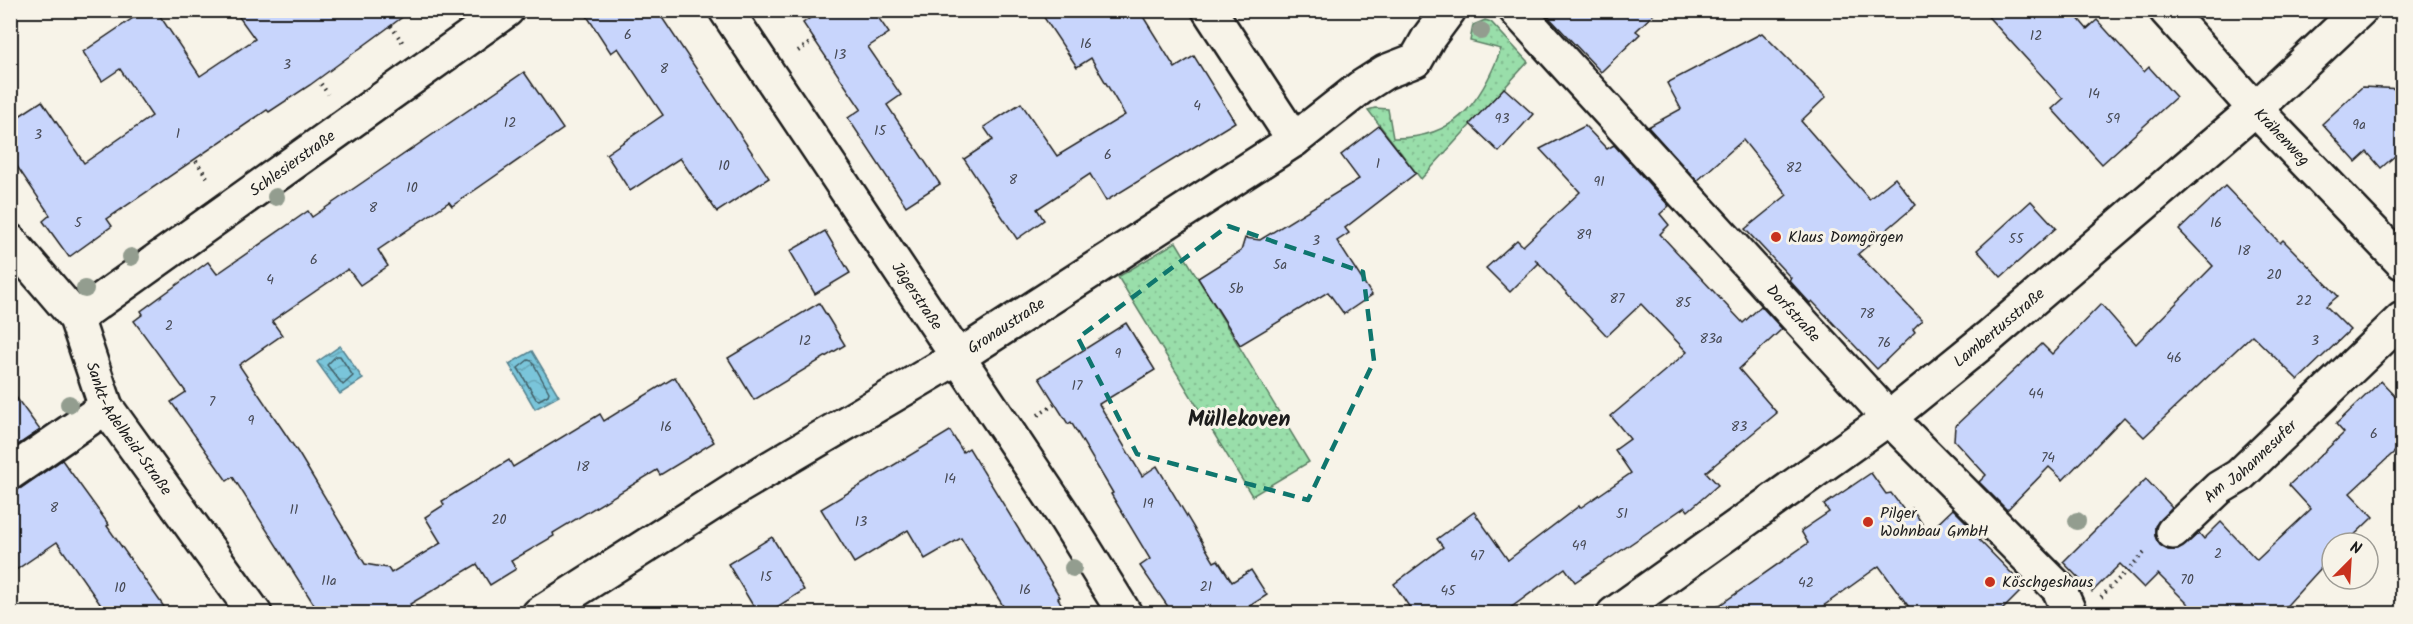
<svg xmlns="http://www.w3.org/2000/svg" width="2413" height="624" font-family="Kalam,sans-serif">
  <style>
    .grass { fill: url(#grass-dots); stroke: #5a7d63; stroke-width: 1.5 }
    .water { fill: url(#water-waves); stroke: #54818e; stroke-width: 1.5 }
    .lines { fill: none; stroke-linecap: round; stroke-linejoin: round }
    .shore { stroke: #426068; stroke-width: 1.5 }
    .building { fill: #c8d5fc; stroke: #1c1c1c; stroke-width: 1.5 }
    .street-casing { stroke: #1c1c1c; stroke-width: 38 }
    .path { stroke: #1c1c1c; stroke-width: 4; stroke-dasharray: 1.5 4.5; stroke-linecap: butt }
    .street { stroke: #f7f3e8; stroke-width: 33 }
    .tree { fill: #939d8f }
    .marked { fill: none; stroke: #0f766e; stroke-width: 4.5; stroke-dasharray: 12 8; stroke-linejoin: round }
    .poi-dot { fill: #c8321e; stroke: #f7f3e8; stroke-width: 2 }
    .labels { text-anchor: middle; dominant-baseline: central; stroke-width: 6; stroke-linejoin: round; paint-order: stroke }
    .number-label { font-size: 14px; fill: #474a54 }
    .street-label { font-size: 16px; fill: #1c1c1c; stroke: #f7f3e8 }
    .poi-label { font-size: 16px; fill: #1c1c1c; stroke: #f7f3e8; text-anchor: start }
    .district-label { font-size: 22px; font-weight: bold; fill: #1c1c1c; stroke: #f7f3e8 }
  </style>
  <defs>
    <pattern id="grass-dots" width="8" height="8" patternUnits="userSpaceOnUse" patternTransform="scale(1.5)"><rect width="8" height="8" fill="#99deaa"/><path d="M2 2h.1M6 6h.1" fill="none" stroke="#83be92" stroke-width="1.8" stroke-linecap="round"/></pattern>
    <pattern id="water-waves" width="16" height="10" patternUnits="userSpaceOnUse" patternTransform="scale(1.5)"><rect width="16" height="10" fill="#7ac5da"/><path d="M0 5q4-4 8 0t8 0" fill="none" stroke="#69a9ba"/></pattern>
  </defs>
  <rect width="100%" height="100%" fill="#f7f3e8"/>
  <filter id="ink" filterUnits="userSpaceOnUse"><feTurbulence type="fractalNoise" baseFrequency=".0167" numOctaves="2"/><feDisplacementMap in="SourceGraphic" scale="12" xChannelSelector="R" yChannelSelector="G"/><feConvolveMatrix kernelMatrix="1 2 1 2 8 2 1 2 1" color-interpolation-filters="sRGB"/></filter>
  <g filter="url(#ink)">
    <!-- grass -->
    <g class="grass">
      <path d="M1485,20l6,2 37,40 -107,117 -53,-69 7,-2 13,1 5,29c62,1 88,-35 108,-89l-31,-8 3,-16z"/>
      <path d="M1176,242l133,220 -57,34 -134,-219z"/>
    </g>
    <!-- water -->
    <g class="water">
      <path d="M340,346l23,33 -23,15 -23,-32z"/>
      <path d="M532,351l27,45 -24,13 -26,-45z"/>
    </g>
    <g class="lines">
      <!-- shore -->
      <g class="shore">
        <path d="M336,356h4l13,20 -10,9 -16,-20z"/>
        <path d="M528,360l4,1 17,31 -1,3 -9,5 -3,-1 -18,-31z"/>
      </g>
    </g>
    <!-- building -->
    <g class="building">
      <path d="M145,10h11l44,66 55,-37 -21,-29h178l-102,75 -41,27 -2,-2 -160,109 5,7 -43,31 -26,-36 7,-6 -40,-59v-34l32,-21 42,62 68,-47 -32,-47 -18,12 -19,-29z"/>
      <path d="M583,10h74l112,168 -52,34 -37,-54 -50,33 -24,-37 57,-39 -45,-67 -7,5z"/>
      <path d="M822,10h51l16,23 -21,14 33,48 -14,10 53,79 -34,22 -58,-88 13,-9 -58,-86z"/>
      <path d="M1039,10h100l36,58 19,-12 41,66 -129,79 -16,-27 -53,35 7,11 -27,19 -53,-80 29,-19 -9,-13 37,-24 36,53 68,-41 -34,-57 -14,9z"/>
      <path d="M1542,10h116l-22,21 4,3 -39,38z"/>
      <path d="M1982,10h89l16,19 10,-9 47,52 5,-5 27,30 -74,67 -50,-55 11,-10z"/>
      <path d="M1762,33l64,64 -25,24 68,78 26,-21 21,27 -58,49 64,66 -9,9 2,3 -38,37 -65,-68 -2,2 -21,-23 2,-2 -46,-49 42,-34 -44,-55 -46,41 -49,-54 33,-18 -14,-26z"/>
      <path d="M524,72l39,57 -111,77 -3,-4 -71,48 10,16 -28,19 -12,-16 -76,52 10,14 -43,30 60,89 66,110 23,4 3,5 50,-30 -16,-26 19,-12 -2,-4 67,-41 4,7 87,-53 4,7 71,-44 39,65 -54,33 -3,-5 -104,63 1,3 -43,25 5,8 -26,16 -13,-21 -67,40 6,10h-96l-87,-137 -6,4 -56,-79 15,-10 -52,-71 9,-7 -2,-3 67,-49 9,12 91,-63 4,6z"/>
      <path d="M2362,87l41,2v60l-22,19 -14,-16 -11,10 -34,-38z"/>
      <path d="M1504,88l29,26 -34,38 -29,-28z"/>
      <path d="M1379,126l37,47 -71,55 4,5 -12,8 35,54 -28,19 -16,-22 -88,53 -42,-67 43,-27 4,-13 15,2 99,-61 -18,-24z"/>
      <path d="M1585,126l22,23 7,-4 55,61 -9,8 9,11 -9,9 83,89 18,-17 21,23 -43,40 38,44 -71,59 12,13 -30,26 -3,-4 -110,75 -10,-14 -63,46h-88l-20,-30 49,-37 -6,-8 37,-27 34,48 71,-54 1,2 51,-35 -16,-23 15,-11 -19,-23 76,-64 -46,-48 -34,32 -72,-77 4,4 -29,29 -24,-24 31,-28 6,6 57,-54 -40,-43z"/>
      <path d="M2225,186l55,57 3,-3 55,56 -12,10 24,24 -52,50 -46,-45 -108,102 -20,-20 -61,63 -14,-13 -42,43 -28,-28 7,-7 -32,-35 1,-14 87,-82 10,10 49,-50 35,40 77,-78 -34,-36z"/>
      <path d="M2031,201l25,27 -55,49 -24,-27z"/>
      <path d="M825,231l25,42 -35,21 -25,-43z"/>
      <path d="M819,303l26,42 -91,55 -26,-42z"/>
      <path d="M1126,323l29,47 -56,34 43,72 15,-10 57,96 4,-2 14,22 19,-12 16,25 -19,12 4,7h-79l-33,-48 10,-7 -39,-65 2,-1 -42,-71 -3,2 -29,-46z"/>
      <path d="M2381,381l22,23v40l-53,49 23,24 -27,26h-14v13l-53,58h-81l-40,-40 -14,14 -24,-24 -28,28 -29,-30 83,-83 26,28 -17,19v10l5,9 8,5h10l21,-17 5,6 17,-17 36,38 54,-51 -22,-24 55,-52 -8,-9z"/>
      <path d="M10,389l30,41 -30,20z"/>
      <path d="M950,431l13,21 6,-4 91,149 -2,1 9,16h-59l-47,-76 -36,21 -17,-29 -54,33 -33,-54z"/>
      <path d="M62,460l47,65 -2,1 62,88h-62l-50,-72 -47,32v-82l11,-4z"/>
      <path d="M1871,473l15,21 5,-1 15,20 6,-5 16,25 25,-24 28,28 -2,3 46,47 -27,27h-84l-35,-48 -67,48h-105l101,-71 -7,-12 28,-19 -5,-7z"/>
      <path d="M772,537l32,53 -38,24h-8l-30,-50z"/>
    </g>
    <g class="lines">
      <!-- street casing -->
      <g class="street-casing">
        <g id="street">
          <path id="s1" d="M726,10l340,509 59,95"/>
          <path d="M1209,10l85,130"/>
          <path id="s2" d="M1516,10l373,408 170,171 11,25"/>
          <path id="s3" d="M2166,10l89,99 147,153"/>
          <path id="s4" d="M10,241l66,77 30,89 149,207"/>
          <path id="s5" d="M76,318l431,-308"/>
          <path d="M10,473l96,-66"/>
          <path id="s6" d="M2173,532l46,-44 20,-12 163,-157"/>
          <path id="s7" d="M539,614l199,-127 220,-130 336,-217 66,-52 25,-16 31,-12 13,-23 20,-27"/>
          <path id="s8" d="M1614,614l275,-196 101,-82 265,-227 105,-99"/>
        </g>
      </g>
      <!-- path -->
      <g class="path">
        <path d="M391,26l12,17"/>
        <path d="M798,51l16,-11"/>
        <path d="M321,84l7,10"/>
        <path d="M196,161l13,19"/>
        <path d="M1038,415l17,-11"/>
        <path d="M2101,597l43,-44"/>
      </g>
      <!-- street -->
      <use href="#street" class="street"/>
    </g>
    <!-- trees -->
    <g class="tree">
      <circle cx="1481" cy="31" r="9"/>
      <circle cx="276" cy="197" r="9"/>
      <circle cx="131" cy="257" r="9"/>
      <circle cx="85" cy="289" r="9"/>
      <circle cx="69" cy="404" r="9"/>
      <circle cx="2077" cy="521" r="9"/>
      <circle cx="1073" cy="568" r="9"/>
    </g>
  </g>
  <!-- marked area -->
  <path class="marked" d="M1228,226l135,46 11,89 -66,139 -171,-46 -59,-116z"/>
  <!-- markers -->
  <g class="poi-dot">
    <circle cx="1776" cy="237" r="6"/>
    <circle cx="1868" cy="522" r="6"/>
    <circle cx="1990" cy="582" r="6"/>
  </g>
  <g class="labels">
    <!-- number labels -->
    <g class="number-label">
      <text x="628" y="35">6</text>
      <text x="2036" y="36">12</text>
      <text x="1086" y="44">16</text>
      <text x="840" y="55">13</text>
      <text x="287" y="65">3</text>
      <text x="664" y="69">8</text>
      <text x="2094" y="94">14</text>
      <text x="1197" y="106">4</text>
      <text x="1502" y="119">93</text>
      <text x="2113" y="119">59</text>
      <text x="510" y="123">12</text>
      <text x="2359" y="125">9a</text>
      <text x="880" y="131">15</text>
      <text x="178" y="134">1</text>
      <text x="38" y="135">3</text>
      <text x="1108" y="155">6</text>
      <text x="1378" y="164">1</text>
      <text x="724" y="166">10</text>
      <text x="1794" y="168">82</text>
      <text x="1013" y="180">8</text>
      <text x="1599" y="182">91</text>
      <text x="412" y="188">10</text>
      <text x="373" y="208">8</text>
      <text x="78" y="223">5</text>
      <text x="2216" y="223">16</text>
      <text x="1584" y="235">89</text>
      <text x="2016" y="239">55</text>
      <text x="1316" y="241">3</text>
      <text x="2244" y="251">18</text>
      <text x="314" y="260">6</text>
      <text x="1280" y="265">5a</text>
      <text x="2274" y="275">20</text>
      <text x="270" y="280">4</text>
      <text x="1236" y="289">5b</text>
      <text x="1617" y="299">87</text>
      <text x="2304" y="301">22</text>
      <text x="1683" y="303">85</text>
      <text x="1867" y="314">78</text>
      <text x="169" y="326">2</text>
      <text x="1711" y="339">83a</text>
      <text x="805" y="341">12</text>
      <text x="2315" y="341">3</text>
      <text x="1884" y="343">76</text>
      <text x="1118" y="354">9</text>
      <text x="2174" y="358">46</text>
      <text x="1077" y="386">17</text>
      <text x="2036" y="394">44</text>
      <text x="212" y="402">7</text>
      <text x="251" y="421">9</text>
      <text x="666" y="427">16</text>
      <text x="1739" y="427">83</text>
      <text x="2374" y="434">6</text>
      <text x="2048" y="458">74</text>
      <text x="583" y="467">18</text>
      <text x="950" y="479">14</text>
      <text x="1148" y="504">19</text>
      <text x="54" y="508">8</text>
      <text x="294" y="510">11</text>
      <text x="1622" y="514">51</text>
      <text x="499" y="520">20</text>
      <text x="861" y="522">13</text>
      <text x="1579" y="546">49</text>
      <text x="2218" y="554">2</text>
      <text x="1477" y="556">47</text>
      <text x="766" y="577">15</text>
      <text x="2187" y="580">70</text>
      <text x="329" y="581">11a</text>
      <text x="1806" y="583">42</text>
      <text x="1206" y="587">21</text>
      <text x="120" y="588">10</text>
      <text x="1025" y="590">16</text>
      <text x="1448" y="591">45</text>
    </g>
    <!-- street labels -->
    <g class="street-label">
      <text stroke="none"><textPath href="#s3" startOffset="172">Krähenweg</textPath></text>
      <text stroke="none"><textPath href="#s5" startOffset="266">Schlesierstraße</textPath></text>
      <text stroke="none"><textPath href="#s1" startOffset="344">Jägerstraße</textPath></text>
      <text stroke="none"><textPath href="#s2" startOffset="411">Dorfstraße</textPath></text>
      <text stroke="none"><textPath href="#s7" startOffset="549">Gronaustraße</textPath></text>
      <text stroke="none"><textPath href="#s8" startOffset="480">Lambertusstraße</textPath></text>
      <text stroke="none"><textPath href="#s4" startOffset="225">Sankt-Adelheid-Straße</textPath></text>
      <text stroke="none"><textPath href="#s6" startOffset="105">Am Johannesufer</textPath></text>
    </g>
    <!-- poi labels -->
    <g class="poi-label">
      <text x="1788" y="237">Klaus Domgörgen</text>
      <text x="1880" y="513">Pilger<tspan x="1880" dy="18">Wohnbau GmbH</tspan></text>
      <text x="2002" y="582">Köschgeshaus</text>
    </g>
    <!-- district labels -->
    <g class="district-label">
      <text x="1239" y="420">Müllekoven</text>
    </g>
  </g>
  <!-- margin -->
  <rect width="2413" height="624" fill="none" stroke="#f7f3e8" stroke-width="36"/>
  <rect x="18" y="18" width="2377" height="588" fill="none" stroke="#1c1c1c" stroke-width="2" filter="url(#ink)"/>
  <!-- north arrow -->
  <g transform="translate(2350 561) rotate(24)"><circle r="28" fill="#f7f3e8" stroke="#9f9d96" stroke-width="1.5"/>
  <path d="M0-4.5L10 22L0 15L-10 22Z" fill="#c8321e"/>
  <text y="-9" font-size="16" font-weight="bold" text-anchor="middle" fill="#1c1c1c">N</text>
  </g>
</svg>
